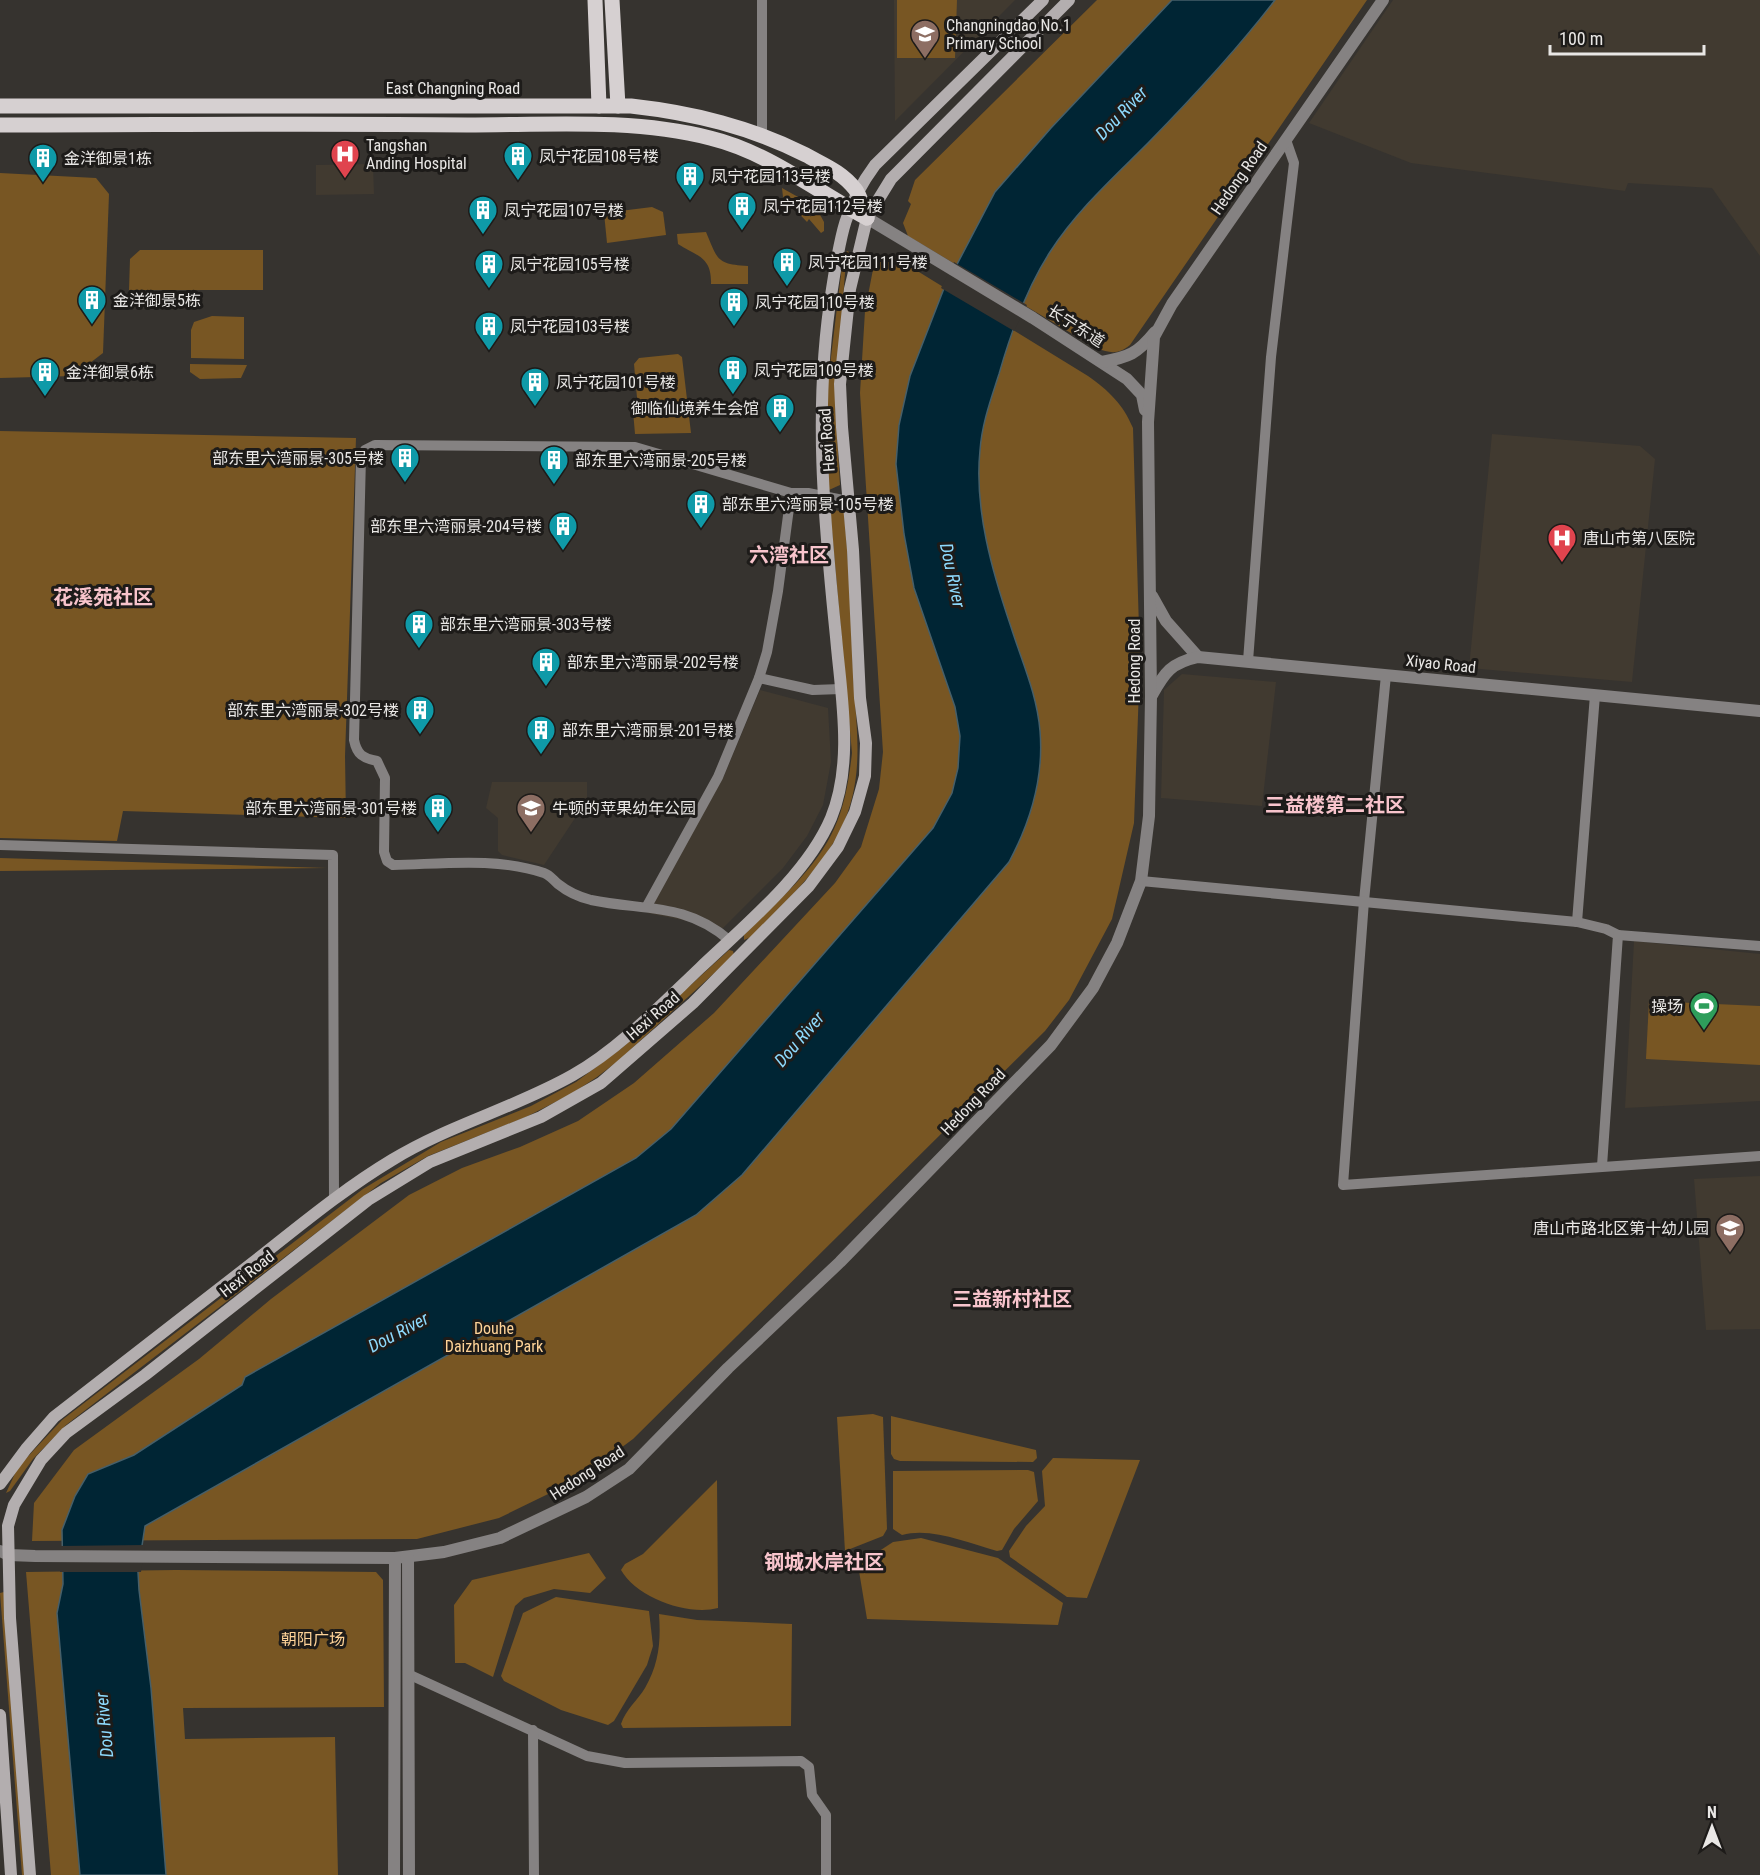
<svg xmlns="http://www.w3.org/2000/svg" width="1760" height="1875" font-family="'Roboto Condensed','Noto Sans SC',sans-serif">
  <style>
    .built { fill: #413a30 }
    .green { fill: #785623 }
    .water { fill: #002534; stroke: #465f69; stroke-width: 1.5 }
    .pier { fill: #36332f }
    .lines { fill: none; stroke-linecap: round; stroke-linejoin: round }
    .minor { stroke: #858282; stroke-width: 10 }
    .tertiary { stroke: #858282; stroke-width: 12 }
    .secondary { stroke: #b3aeaf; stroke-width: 12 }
    .primary { stroke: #d6d0d1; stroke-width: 15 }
    .labels { text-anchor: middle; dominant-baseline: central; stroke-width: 6; stroke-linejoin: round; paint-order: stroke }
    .poi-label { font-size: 16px; fill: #e9e7e5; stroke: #1d1b19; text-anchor: start }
    .street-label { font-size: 16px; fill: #e9e7e5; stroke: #1d1b19 }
    .park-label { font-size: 16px; fill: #fed398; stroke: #1d1b19 }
    .water-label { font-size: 18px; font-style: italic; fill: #8dd9fc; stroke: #1d1b19 }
    .quarter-label { font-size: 20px; font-weight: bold; fill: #f8c4cc; stroke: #1d1b19 }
  </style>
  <rect width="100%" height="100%" fill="#36332f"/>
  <!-- built -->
  <g class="built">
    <path d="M894,0h121l-120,121z"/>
    <path d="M1393,0h367v256l-48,-68 -84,-5 -3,8 -214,-28 -102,-40z"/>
    <path d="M373,164l1,30 -58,1v-30z"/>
    <path d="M1492,434l148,12 15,13 -23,223 -163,-14z"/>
    <path d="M1182,674l94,8 -14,124 -101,-8 3,-108z"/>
    <path d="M760,690l68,18 3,54 -8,43 -16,31 -24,32 -60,60 -76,-15 77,-137z"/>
    <path d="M492,782h95v18l-43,65 -42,-10 -4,-4v-33l-12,-10z"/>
    <path d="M1634,941l126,13v147l-135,7z"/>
    <path d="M1760,1176v153l-54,1 -12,-151z"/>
  </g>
  <!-- green -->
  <g class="green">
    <path d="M897,0h60l-2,58h-58z"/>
    <path d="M1097,0h270l-237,345c-12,10 -20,8 -34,3l-188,-112 -5,-13 8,-19 -3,-3 7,-21z"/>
    <path d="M0,173l96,5 13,16 -6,159 -30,23 -73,2z"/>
    <path d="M782,188l34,19 -6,10 8,-6 6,11v9l-3,2 -12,-14 -2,3 -24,-25z"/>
    <path d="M652,207l11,5 3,23 -59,8 -3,-30z"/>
    <path d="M706,232c12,28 10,32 42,34v18h-37c1,-28 -15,-28 -33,-40l-1,-10z"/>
    <path d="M140,250h123v40h-134l1,-31z"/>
    <path d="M847,251l2,1 -4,21 -10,128 5,84 -11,5 -3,-92 17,-140z"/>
    <path d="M882,256h11l195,120c21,15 35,28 45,52l7,234 -6,161 -22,96 -43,81 -24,31 -412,408 -54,40 -80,39 -82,21 -385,2 2,-38 40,-53 125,-91 72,-60 138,-104 53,-27 58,-21 58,-26 56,-38 80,-70 121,-130 26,-36 18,-58 4,-37 -23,-359 5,-82 10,-52z"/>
    <path d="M212,316l32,1v42l-53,-1v-28l3,-8z"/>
    <path d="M678,354l4,3 9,76 -56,1 -2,-23 5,-2 -4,-45 5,-6z"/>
    <path d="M190,364l57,1 -6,13 -41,1 -10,-7z"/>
    <path d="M0,431l356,7 -11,318 1,62 -223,-7 -6,30 -117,-3z"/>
    <path d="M830,509l14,3c5,52 7,103 9,155 2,59 14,106 -12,162 -21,42 -58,75 -90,108l-7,3v-5c31,-32 71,-64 90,-106 11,-24 15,-50 18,-76z"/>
    <path d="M0,858l327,10 -327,3z"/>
    <path d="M729,950l4,1 1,4 -116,106 -21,16 -26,17 -45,23 -98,39 -47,27 -315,242 -33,34 -23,32 -4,2 12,-26 44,-47 301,-231 78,-47 90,-36 45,-24 46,-34z"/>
    <path d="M1649,1001l111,5v59l-114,-6z"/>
    <path d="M873,1414l10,3 4,112 -4,7 -38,15 -8,-134z"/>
    <path d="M891,1416l145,34 1,8 -4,4 -133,-1 -6,-2 -3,-5z"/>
    <path d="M1053,1458l87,2 -53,138 -20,-1 -57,-40 -1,-6 17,-25 19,-20 -3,-35z"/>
    <path d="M1028,1470l6,2 4,29 -24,28 -12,21 -5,1c-30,-8 -65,-24 -95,-16l-9,-6v-58z"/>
    <path d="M717,1480l1,128c-30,8 -81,-10 -97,-38l4,-6 18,-10z"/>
    <path d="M921,1538l77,20 65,45 -5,22 -191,-6 -9,-54 35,-23z"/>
    <path d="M589,1553l17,25 -16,15 -36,-4 -30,9 -9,8 -22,71 -28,-14h-10l-1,-58 18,-25z"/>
    <path d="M176,1570l200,2 7,8 1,127 -201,1 2,31 150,-2 3,138h-287l-25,-303z"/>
    <path d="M4,1592l23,283h-5l-22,-282z"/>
    <path d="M556,1597l93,14 4,35 -6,19 -33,56 -6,4 -47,-15 -57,-29 -3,-5 22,-63z"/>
    <path d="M659,1614l38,6 95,4 -1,102 -168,2 -2,-4c5,-15 16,-23 24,-36 14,-24 16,-47 14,-74z"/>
  </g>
  <!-- water -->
  <path class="water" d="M1172,0h103c-39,51 -82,97 -127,143 -34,34 -72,68 -98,109 -24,37 -39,80 -51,122 -8,25 -17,49 -19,76 -6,59 12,121 31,177 11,35 26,67 29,104 4,47 -9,90 -31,131l-267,313 -46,40 -551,311 -7,46 1,18 12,98 15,187h-86l-23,-262 6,-29 -1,-54 13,-34 13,-22 46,-19 108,-70 3,-8 391,-219 35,-29 262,-301 19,-35 6,-25 2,-32 -5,-29 -41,-119 -10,-54 -8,-70 3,-39 11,-49 33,-85 52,-99 56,-64z"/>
  <!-- pier -->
  <g class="pier">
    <path d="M954,262l73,43 -13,26 -73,-43z"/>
    <path d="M145,1545l-4,27h-81v-26z"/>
  </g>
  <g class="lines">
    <!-- minor -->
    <g class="minor">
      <path d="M762,0v135"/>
      <path d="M1248,661l23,-304 23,-194 -8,-23"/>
      <path d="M1386,675l-22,226 -21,284 417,-29"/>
      <path d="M759,678l54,12 28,-1"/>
      <path d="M0,845l333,10 1,344"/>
      <path d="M1141,881l436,41 29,7 12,6 -16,231"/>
      <path d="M647,906l71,-129 41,-99 8,-26 11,-61 13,-98"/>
      <path d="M1577,922l18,-227"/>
      <path d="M1618,935l142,11"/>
      <path d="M729,940c-44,-38 -86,-29 -138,-40 -12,-3 -23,-8 -33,-16 -5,-4 -8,-9 -14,-11 -48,-16 -101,-9 -151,-8l-6,-4 -3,-9 1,-74 -8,-17c-14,-3 -20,-6 -23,-21l7,-283 4,-7 10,-5 260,2 156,46h17l40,8"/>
      <path d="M408,1674l179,82 38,7 176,-2 8,6 3,28 14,20v60"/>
      <path d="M533,1730l1,145"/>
    </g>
    <!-- tertiary -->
    <g class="tertiary">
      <path d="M867,218l166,100 94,61 15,16 3,15"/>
      <path d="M1102,362c27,-5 35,-8 53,-30"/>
      <path d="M1152,596l14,25 32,36"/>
      <path d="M1152,695c13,-23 19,-32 46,-38l562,54"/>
      <path d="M0,1551l9,4 26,1 360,2 49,-6 56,-14 86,-41 43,-28 99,-101 112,-106 211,-217 42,-57 24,-45 24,-62 8,-65 2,-120 -3,-274 6,-85 18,-33 211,-304"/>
      <path d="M408,1557l1,318"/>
      <path d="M394,1875l1,-317"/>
    </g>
    <!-- secondary -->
    <g class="secondary">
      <path d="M0,1484l26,-35 28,-32c66,-51 132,-102 197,-153 46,-36 91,-74 141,-104 57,-35 123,-52 181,-85 46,-26 89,-71 127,-107 44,-42 107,-93 131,-150 23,-56 10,-122 5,-181 -12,-117 -23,-231 -4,-348 8,-51 12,-82 43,-124l168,-165"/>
      <path d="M0,1715l11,160"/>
      <path d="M30,1875l-20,-257 -2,-92 6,-21 27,-45 25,-27 79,-58 223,-175 62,-38 111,-45 60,-34 92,-80 116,-117 29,-39 17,-35 10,-36 1,-33 -6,-45 -7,-148 -11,-123 -2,-43 10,-95 17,-71 24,-39 178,-179"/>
    </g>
    <!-- primary -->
    <g class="primary">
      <path d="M595,0l4,106"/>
      <path d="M612,0l6,106"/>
      <path d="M0,106h631c63,7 119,21 175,49 18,10 36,17 49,34 6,7 8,20 12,29"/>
      <path d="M0,125c156,0 311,-2 467,0 80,0 165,-7 243,13 58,14 106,53 157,80"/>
    </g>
  </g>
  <!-- icons -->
  <defs>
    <g id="school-pin" transform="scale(1.5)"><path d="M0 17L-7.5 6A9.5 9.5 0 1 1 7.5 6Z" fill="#8d6e63" stroke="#1d1b19"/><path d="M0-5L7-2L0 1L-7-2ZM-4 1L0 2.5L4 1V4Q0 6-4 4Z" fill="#fff"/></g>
    <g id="hospital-pin" transform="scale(1.5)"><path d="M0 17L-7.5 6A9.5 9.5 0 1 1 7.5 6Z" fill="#e0444e" stroke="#1d1b19"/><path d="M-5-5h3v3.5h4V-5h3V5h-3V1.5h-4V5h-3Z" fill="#fff"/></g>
    <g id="building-pin" transform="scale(1.5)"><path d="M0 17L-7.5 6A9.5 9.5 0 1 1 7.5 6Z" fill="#0f9aa8" stroke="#1d1b19"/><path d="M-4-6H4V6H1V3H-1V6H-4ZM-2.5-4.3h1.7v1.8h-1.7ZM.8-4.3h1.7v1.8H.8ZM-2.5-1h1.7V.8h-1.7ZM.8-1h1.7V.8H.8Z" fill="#fff"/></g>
    <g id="stadium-pin" transform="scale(1.5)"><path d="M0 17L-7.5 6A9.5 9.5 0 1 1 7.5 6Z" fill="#2e9e5b" stroke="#1d1b19"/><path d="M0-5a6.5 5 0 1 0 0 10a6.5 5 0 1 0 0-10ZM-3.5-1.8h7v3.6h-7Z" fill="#fff"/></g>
  </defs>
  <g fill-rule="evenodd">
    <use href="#school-pin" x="925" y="34"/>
    <use href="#hospital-pin" x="345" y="154"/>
    <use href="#building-pin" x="518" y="156"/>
    <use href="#building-pin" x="43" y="158"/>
    <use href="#building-pin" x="690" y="176"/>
    <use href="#building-pin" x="742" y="206"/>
    <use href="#building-pin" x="483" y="210"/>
    <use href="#building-pin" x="787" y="262"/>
    <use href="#building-pin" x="489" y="264"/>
    <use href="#building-pin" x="92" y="300"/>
    <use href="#building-pin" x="734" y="302"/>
    <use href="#building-pin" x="489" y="326"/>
    <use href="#building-pin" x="733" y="370"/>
    <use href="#building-pin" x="45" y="372"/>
    <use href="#building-pin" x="535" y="382"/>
    <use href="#building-pin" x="780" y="408"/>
    <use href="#building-pin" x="405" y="458"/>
    <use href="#building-pin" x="554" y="460"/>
    <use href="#building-pin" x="701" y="504"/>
    <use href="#building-pin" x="563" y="526"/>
    <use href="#hospital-pin" x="1562" y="538"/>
    <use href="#building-pin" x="419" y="624"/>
    <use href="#building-pin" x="546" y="662"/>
    <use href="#building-pin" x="420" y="710"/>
    <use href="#building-pin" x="541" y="730"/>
    <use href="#building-pin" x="438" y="808"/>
    <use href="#school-pin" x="531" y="808"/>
    <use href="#stadium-pin" x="1704" y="1006"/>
    <use href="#school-pin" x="1730" y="1228"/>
  </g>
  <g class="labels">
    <!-- poi labels -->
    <g class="poi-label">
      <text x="946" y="25">Changningdao No.1<tspan x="946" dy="18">Primary School</tspan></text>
      <text x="366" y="145">Tangshan<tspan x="366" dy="18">Anding Hospital</tspan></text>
      <text x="539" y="156">凤宁花园108号楼</text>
      <text x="64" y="158">金洋御景1栋</text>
      <text x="711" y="176">凤宁花园113号楼</text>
      <text x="763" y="206">凤宁花园112号楼</text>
      <text x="504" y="210">凤宁花园107号楼</text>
      <text x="808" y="262">凤宁花园111号楼</text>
      <text x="510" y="264">凤宁花园105号楼</text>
      <text x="113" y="300">金洋御景5栋</text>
      <text x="755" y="302">凤宁花园110号楼</text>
      <text x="510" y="326">凤宁花园103号楼</text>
      <text x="754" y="370">凤宁花园109号楼</text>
      <text x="66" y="372">金洋御景6栋</text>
      <text x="556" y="382">凤宁花园101号楼</text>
      <text x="759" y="408" text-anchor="end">御临仙境养生会馆</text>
      <text x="384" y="458" text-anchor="end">部东里六湾丽景-305号楼</text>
      <text x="575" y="460">部东里六湾丽景-205号楼</text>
      <text x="722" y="504">部东里六湾丽景-105号楼</text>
      <text x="542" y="526" text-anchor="end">部东里六湾丽景-204号楼</text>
      <text x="1583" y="538">唐山市第八医院</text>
      <text x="440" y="624">部东里六湾丽景-303号楼</text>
      <text x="567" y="662">部东里六湾丽景-202号楼</text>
      <text x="399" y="710" text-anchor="end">部东里六湾丽景-302号楼</text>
      <text x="562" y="730">部东里六湾丽景-201号楼</text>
      <text x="417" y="808" text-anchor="end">部东里六湾丽景-301号楼</text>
      <text x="552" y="808">牛顿的苹果幼年公园</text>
      <text x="1683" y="1006" text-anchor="end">操场</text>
      <text x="1709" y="1228" text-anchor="end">唐山市路北区第十幼儿园</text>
    </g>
    <!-- street labels -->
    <g class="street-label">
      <text x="453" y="88">East Changning Road</text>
      <text transform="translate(1239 178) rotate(-55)">Hedong Road</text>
      <text transform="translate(1076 326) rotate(33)">长宁东道</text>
      <text transform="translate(827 440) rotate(-94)">Hexi Road</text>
      <text transform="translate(1134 661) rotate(-90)">Hedong Road</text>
      <text transform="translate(1441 664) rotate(6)">Xiyao Road</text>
      <text transform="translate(653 1016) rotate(-41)">Hexi Road</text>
      <text transform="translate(973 1102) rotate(-46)">Hedong Road</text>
      <text transform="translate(247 1274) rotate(-38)">Hexi Road</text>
      <text transform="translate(587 1473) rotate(-33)">Hedong Road</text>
    </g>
    <!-- park labels -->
    <g class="park-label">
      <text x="494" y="1328">Douhe<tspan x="494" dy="18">Daizhuang Park</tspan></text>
      <text x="313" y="1639">朝阳广场</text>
    </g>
    <!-- water labels -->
    <g class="water-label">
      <text transform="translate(1121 113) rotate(-46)">Dou River</text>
      <text transform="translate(953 575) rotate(78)">Dou River</text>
      <text transform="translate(799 1039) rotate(-49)">Dou River</text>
      <text transform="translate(398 1332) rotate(-28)">Dou River</text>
      <text transform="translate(104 1725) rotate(-95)">Dou River</text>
    </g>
    <!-- quarter labels -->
    <g class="quarter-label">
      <text x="789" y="555">六湾社区</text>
      <text x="103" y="597">花溪苑社区</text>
      <text x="1335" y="805">三益楼第二社区</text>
      <text x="1012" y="1299">三益新村社区</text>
      <text x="824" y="1562">钢城水岸社区</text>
    </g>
  </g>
  <!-- north arrow -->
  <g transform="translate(1712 1827)" stroke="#1d1b19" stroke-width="4.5" paint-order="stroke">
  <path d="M0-4.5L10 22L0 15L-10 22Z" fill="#e9e7e5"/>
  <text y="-9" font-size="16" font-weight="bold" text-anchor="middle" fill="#e9e7e5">N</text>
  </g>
  <!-- scale -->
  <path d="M1550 45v9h154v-9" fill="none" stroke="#e9e7e5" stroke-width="3"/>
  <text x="1559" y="45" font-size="18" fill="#e9e7e5" stroke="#1d1b19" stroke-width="4.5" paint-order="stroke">100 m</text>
</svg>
